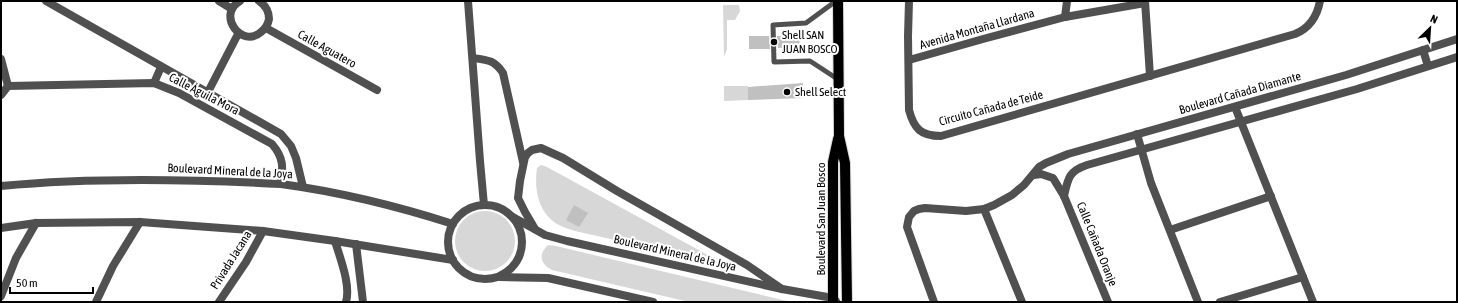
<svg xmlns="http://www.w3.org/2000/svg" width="1458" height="303" font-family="'Asap Condensed',sans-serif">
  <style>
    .green { fill: #d7d7d7 }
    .building { fill: #c0c0c0 }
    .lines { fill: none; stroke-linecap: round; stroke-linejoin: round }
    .primary-casing { stroke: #dbdbdb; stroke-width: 12 }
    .service { stroke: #505050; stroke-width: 5 }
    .minor { stroke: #505050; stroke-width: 8 }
    .primary { stroke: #000; stroke-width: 10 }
    .poi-dot { fill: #000; stroke: #fff; stroke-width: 1.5 }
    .labels { text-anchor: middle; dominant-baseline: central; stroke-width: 4; stroke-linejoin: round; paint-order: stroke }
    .street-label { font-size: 12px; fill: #000; stroke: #fff }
    .poi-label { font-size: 12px; fill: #000; stroke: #fff; text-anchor: start }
  </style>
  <rect width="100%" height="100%" fill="#fff"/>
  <!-- green -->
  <g class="green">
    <path d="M723,5h16l1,6 -5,9h-8v29l-3,8z"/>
    <path d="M724,86h24v14l-24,1z"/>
    <path d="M541,165l6,2 179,98 -151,-34c-6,-2 -13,-4 -18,-7 -19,-12 -23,-35 -20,-56z"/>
    <circle cx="485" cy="241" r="30"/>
    <path d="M548,245l8,1 235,56h-102l-137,-32c-12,-6 -14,-16 -4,-25z"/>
  </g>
  <!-- building -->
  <g class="building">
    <path d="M799,35l1,13h-22l-1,-12z"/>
    <path d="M749,36h20l1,13h-21z"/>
    <path d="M803,83l1,15 -56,2v-13z"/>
    <path d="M574,205l14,8 -9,14 -13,-7z"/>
  </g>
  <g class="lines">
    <!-- primary casing -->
    <g class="primary-casing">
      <g id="primary">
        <path d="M838,1l1,135 6,27 2,139"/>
        <path d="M833,302v-140l5,-23"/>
      </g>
    </g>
    <!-- service -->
    <path class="service" d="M836,1l-30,22 -33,2 1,37 36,-1 29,19"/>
    <!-- minor -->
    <g class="minor">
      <path d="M46,1l235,133 10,12 5,12 7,29"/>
      <path d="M219,1l13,8"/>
      <path d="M240,1c-24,14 2,48 21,31 4,-3 7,-7 8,-13 0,-8 -4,-14 -10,-18"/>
      <path d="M468,1l12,160 4,44"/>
      <path d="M909,1l-1,35 1,74c5,19 12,26 32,26l354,-102c15,-6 22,-17 25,-33"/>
      <path d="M1145,1l5,75"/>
      <path d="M1065,17l2,-16"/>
      <path d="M266,28l111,62"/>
      <path d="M1423,50l5,16"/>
      <path d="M473,58c15,2 21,2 30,15l20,89"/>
      <path d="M1,59l7,27"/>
      <path d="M909,60l74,-21 82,-22 80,-14"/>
      <path d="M154,83l7,-16"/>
      <path d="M8,86l146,-3 25,10 93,51c12,14 11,23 9,40"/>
      <path d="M208,92l30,-58"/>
      <path d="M1,95l7,-9"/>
      <path d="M1235,107l78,195"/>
      <path d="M1137,134l14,49 47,119"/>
      <path d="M1034,175l7,-1 12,4 11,18 44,106"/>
      <path d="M1,186c93,-9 187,-7 280,-2 59,8 116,22 172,40"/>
      <path d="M1064,196c4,-18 5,-25 23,-31l270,-76 100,-32"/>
      <circle cx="485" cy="242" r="37"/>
      <path d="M984,209l38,93"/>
      <path d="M511,216l34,19 22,6 215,48 51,9 3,3"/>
      <path d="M1,228l35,-5 104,-1 123,9 72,10 118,19"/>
      <path d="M535,229l-10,-17 -7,-14 2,-17 5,-24 3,-4 4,-3 9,-2 22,10 54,33 130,74 35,24"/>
      <path d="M1170,230l101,-34"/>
      <path d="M335,241c5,17 16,44 11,61"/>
      <path d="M356,244l7,58"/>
      <path d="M500,277l48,1 105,24"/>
      <path d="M1,296l15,-38 20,-35"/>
      <path d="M96,302l17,-36 27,-44"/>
      <path d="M219,302l27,-40 17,-31"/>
      <path d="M934,302l-27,-75 2,-10 5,-6 5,-2 6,-1 41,3 18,-2 10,-4 18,-10 12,-10 15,-18 7,-4 22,-9 278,-79 111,-36"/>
      <path d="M1220,302l83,-25"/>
    </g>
    <!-- primary -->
    <use href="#primary" class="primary"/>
  </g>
  <!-- markers -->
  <g class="poi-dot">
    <circle cx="774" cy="42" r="4"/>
    <circle cx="787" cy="92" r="4"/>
  </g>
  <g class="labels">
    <!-- street labels -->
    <g class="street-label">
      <text transform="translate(977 29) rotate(-16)">Avenida Montaña Llardana</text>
      <text transform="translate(327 49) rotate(29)">Calle Aguatero</text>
      <text transform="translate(1240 93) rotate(-16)">Boulevard Cañada Diamante</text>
      <text transform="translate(204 94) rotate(27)">Calle Águila Mora</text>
      <text transform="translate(991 108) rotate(-15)">Circuito Cañada de Teide</text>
      <text transform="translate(230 171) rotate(3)">Boulevard Mineral de la Joya</text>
      <text transform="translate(821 219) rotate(-90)">Boulevard San Juan Bosco</text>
      <text transform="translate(1097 244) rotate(68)">Calle Cañada Oranje</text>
      <text transform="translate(675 253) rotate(13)">Boulevard Mineral de la Joya</text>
      <text transform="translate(231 260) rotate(-58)">Privada Jacana</text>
    </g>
    <!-- poi labels -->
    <g class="poi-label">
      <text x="782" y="35">Shell SAN<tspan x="782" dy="14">JUAN BOSCO</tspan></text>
      <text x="795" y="92">Shell Select</text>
    </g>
  </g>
  <!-- border -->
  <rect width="1458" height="303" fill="none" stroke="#000000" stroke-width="4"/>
  <!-- north arrow -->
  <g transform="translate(1430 28) rotate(25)" stroke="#ffffff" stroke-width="3" paint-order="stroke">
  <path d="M0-3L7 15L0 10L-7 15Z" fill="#000000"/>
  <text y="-6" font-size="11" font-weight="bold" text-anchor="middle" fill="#000000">N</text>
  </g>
  <!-- scale -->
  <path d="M10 287v6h83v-6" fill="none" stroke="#000000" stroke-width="2"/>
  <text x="16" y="287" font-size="12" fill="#000000" stroke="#ffffff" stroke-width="3" paint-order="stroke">50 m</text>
</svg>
